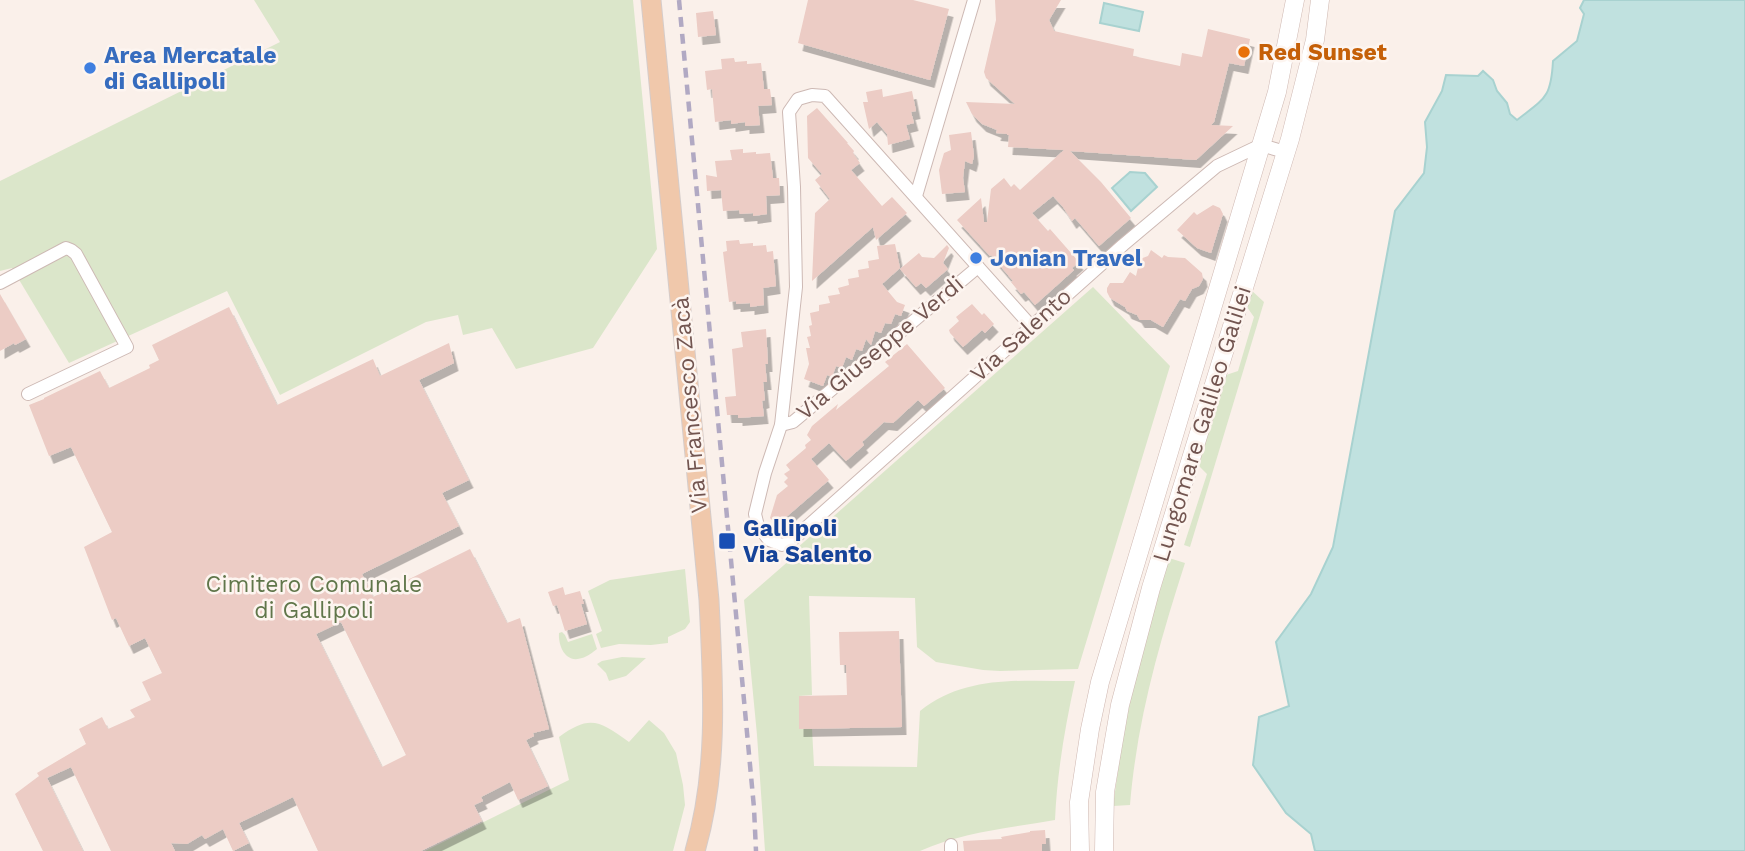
<svg xmlns="http://www.w3.org/2000/svg" width="1745" height="851" font-family="'Work Sans',sans-serif">
  <style>
    .green { fill: #dbe6ca }
    .water { fill: #c0e1df; stroke: #a8d2d0; stroke-width: 2 }
    .building { fill: #ecccc5; fill-rule: evenodd; filter: url(#shadow) }
    .lines { fill: none; stroke-linecap: round; stroke-linejoin: round }
    .minor-casing { stroke: #cdb9b4; stroke-width: 14 }
    .secondary-casing { stroke: #cfb8b2; stroke-width: 19 }
    .primary-casing { stroke: #d5ccca; stroke-width: 21 }
    .minor { stroke: #fff; stroke-width: 12 }
    .secondary { stroke: #fff; stroke-width: 18 }
    .primary { stroke: #f0c8ab; stroke-width: 19 }
    .rail { stroke: #b1a9c3; stroke-width: 4.5; stroke-dasharray: 10 7; stroke-linecap: butt }
    .food-dot { fill: #e8710a; stroke: #fdf5f0; stroke-width: 2.5 }
    .shop-dot { fill: #3f7fe0; stroke: #fdf5f0; stroke-width: 2.5 }
    .transit-dot { fill: #1a4fb4; stroke: #fdf5f0; stroke-width: 2.5 }
    .labels { text-anchor: middle; dominant-baseline: central; stroke-width: 5; stroke-linejoin: round; paint-order: stroke }
    .food-label { font-size: 23px; font-weight: bold; fill: #c56008; stroke: #fdf5f0; text-anchor: start }
    .shop-label { font-size: 23px; font-weight: bold; fill: #366cbe; stroke: #fdf5f0; text-anchor: start }
    .street-label { font-size: 23px; fill: #725550; stroke: #fdf5f0 }
    .transit-label { font-size: 23px; font-weight: bold; fill: #164399; stroke: #fdf5f0; text-anchor: start }
    .park-label { font-size: 23px; fill: #60764a; stroke: #fdf5f0 }
  </style>
  <defs>
    <filter id="shadow"><feDropShadow dx="4.5" dy="8" stdDeviation="0" flood-color="#0004"/></filter>
  </defs>
  <rect width="100%" height="100%" fill="#faf0ea"/>
  <!-- green -->
  <g class="green">
    <path d="M254,0h379l24,249 -64,99 -77,21 -24,-41 -29,7 -5,-20 -32,7 -146,73 -53,-104 -158,72 -57,-95 -12,3v-90l280,-139z"/>
    <path d="M1093,287l77,79 -92,303 -78,2 -17,-1 -47,-8 -19,-15 -2,-49 -106,-2 3,99 -13,1v33h13l2,37 103,1 3,-56c45,-36 100,-30 155,-30 -10,46 -18,92 -20,139 -45,8 -93,12 -135,31h-155l-8,-116 -13,-135 55,-48 -2,-4 38,-33z"/>
    <path d="M1251,290l13,12 -74,245 -6,-2 23,-71 -9,-9 28,-90 12,-4 16,-54 -7,-10z"/>
    <path d="M1169,558l16,5c-26,81 -48,157 -55,242l-17,1 10,-71 12,-56z"/>
    <path d="M685,569l5,53 -5,7 -17,8v6l-17,2 -32,-1 -18,4 -5,-14 6,-3 -14,-40 22,-11z"/>
    <path d="M562,632l3,3 3,7 24,-8 5,15c-4,3 -10,8 -15,9 -17,6 -24,-13 -23,-25z"/>
    <path d="M622,657l24,1 -20,18 -17,5 -3,-8 -9,-9 5,-3z"/>
    <path d="M649,720l15,13 12,20 7,32 2,20 -12,46h-248l144,-71 -10,-43c31,-23 41,-16 70,5z"/>
  </g>
  <!-- water -->
  <g class="water">
    <path d="M1584,0h161v851h-430l-4,-17 -25,-21 -33,-48 6,-48 30,-11 -13,-64 35,-48 22,-47 62,-336 29,-38 3,-26 -2,-25 17,-31 4,-16 32,1 5,-5 10,9 4,11 10,12 3,11 7,6c28,-22 34,-22 36,-59l24,-20 7,-27 -4,-6z"/>
    <path d="M1104,3l39,9 -4,19 -39,-8z"/>
    <path d="M1130,172l15,1 12,14 -26,24 -19,-23z"/>
  </g>
  <!-- building -->
  <g class="building">
    <path d="M808,0h105l36,9 -19,71 -132,-37z"/>
    <path d="M995,0h66l-12,20 5,11 80,18 -1,7 47,10 2,-13 20,4 6,-28 42,10 -6,27 -15,-3 -15,59 -3,3 22,1 -37,34 -126,-9 31,31 30,36 -32,28 -24,-28 -3,3 -9,-14 -10,-11 -21,17 16,18 2,-2 29,33 -7,6 2,2 -39,35 -11,-13 -3,2 -10,-12 2,-1 -22,-26 -1,1 -33,-36 24,-22 3,24h3l4,-33 13,-11 7,9 3,-3 6,6 44,-40 -56,-3 1,-12h-2v-1l-11,-1 1,-3 -15,-6 -10,-10 -6,-12 49,2 -29,-26 -2,-6 12,-52z"/>
    <path d="M713,11l3,24 -18,2 -2,-24z"/>
    <path d="M734,58l1,4 12,-1v3l14,-1 3,26h6l2,16 -14,1 2,19 -15,1v-4l-14,2v-4l-16,2 -3,-33 -5,1 -2,-19 17,-2 -1,-10z"/>
    <path d="M882,89l1,8 29,-6 4,20 -5,1 3,11 -8,2 4,14 -22,6 -1,-11 -10,-12 -8,7 -6,-27h5l-2,-10z"/>
    <path d="M817,108l31,35h-1l7,8 -1,2 7,10 -9,7 31,36 10,-9 15,16 -31,27 -3,-13 -61,54 3,-68 15,-14 -15,-19 7,-6 -14,-16 -1,-42z"/>
    <path d="M971,132l3,24 -2,8 -7,-3 -2,17 2,14 -23,2 -3,-24 5,-17 7,-3 -2,-15z"/>
    <path d="M743,149v4l13,-1v2l14,-1 3,25h6l1,17 -14,1 1,18 -14,2v-3l-13,1 -1,-4 -16,1 -2,-21 -14,1 -1,-16 11,2 -2,-16 17,-1 -2,-10z"/>
    <path d="M1213,205l7,3 3,6 -12,39 -14,-5 -20,-18 17,-18 3,3z"/>
    <path d="M739,240l1,4 13,-1v3l13,-1 1,7 6,-1 3,35 -13,2 1,17 -14,2v-4l-14,1v-3l-7,1 -6,-50 4,-1 -1,-10z"/>
    <path d="M895,244l5,24 -18,16 15,18 8,3 -4,11 -6,-2 -4,10 -6,-1 -4,10 -6,-2 -4,14 -5,-6 -4,12 -6,-2 -4,11 -6,-3 -4,11 -6,-2 -4,11 -5,-2 -4,11 -19,-7 5,-15 -3,-16h4l-3,-11 4,-1 -2,-10 3,-1 -2,-12 9,-2v-6l11,-2 -2,-7 12,-2 -2,-6 11,-3 -1,-6 11,-2 -1,-7 11,-2 -1,-7 11,-2 -2,-13z"/>
    <path d="M947,245l2,3 -6,15 5,6 -22,19 -5,-5 -5,4 -16,-18 19,-16 3,4 12,1z"/>
    <path d="M1151,250l11,8 2,-3 4,2 17,1 17,15 1,6 -4,7 -7,3 -7,12 -5,-2 -17,28 -12,-7h-11l-3,-5 -10,-4 -2,-4 -15,-9 -3,-6v-4l3,-5h13l7,-11 6,4 4,-17 8,-3z"/>
    <path d="M0,294l26,45 -11,6 -1,-2 -14,8z"/>
    <path d="M972,304l10,11 2,-2 10,11 -9,9 -3,-3 -19,17 -13,-14 -1,-3 10,-9 -3,-4z"/>
    <path d="M229,307l48,98 96,-46 7,17 69,-33 5,20 -35,17 50,100 -27,13 17,33 -97,48 11,23 97,-48 37,74 13,-5 29,111 -16,4 1,3 -8,4 22,46 -30,14 -8,-18 -29,15 2,4 -9,4 8,16 -61,30h-103l-25,-54 -54,26 10,20 -16,8 -10,-22 -18,10 -3,-4 -15,9 -16,-1 4,8h-64l-40,-84 -24,11 36,73h-40l-28,-57 24,-18 -2,-3 49,-29 -7,-15 23,-12 6,12 27,-12 -5,-7 21,-10 -9,-18 20,-9 -17,-35 -16,8 -13,-28 -4,2 -28,-73 28,-15 -41,-85 -22,9 -20,-51 15,-6v-1l56,-27 9,17 41,-20 -1,-3 10,-5 -7,-15zM341,622l65,133 -24,12 -66,-133z"/>
    <path d="M766,329l2,35h-3l2,18h-4l2,18 -3,1 2,15 -26,2v-3h-11l-2,-18 11,-1 -4,-47 11,-2 -2,-15z"/>
    <path d="M907,344l38,44 -21,18 -6,-6 -25,23 -9,-1 -22,20 2,3 -18,16 -17,-18 -18,16 18,21 -52,45 -7,-7 7,-23 11,-9 -4,-4 4,-4 -4,-4 6,-4 -4,-5 20,-17 -1,-3 6,-5 -4,-5 5,-9 26,-22 -2,6 53,-44 -4,-4z"/>
    <path d="M563,587l2,8 15,-4 4,13h-3l6,20 -22,7 -8,-26 -4,1 -5,-14z"/>
    <path d="M899,631l3,96 -103,2v-33l48,-1 -1,-30h-6l-1,-33z"/>
    <path d="M1045,830l1,14h-4v7h-78l-1,-10 39,-2 -1,-2 29,-5v-1z"/>
  </g>
  <g class="lines">
    <!-- minor casing -->
    <g class="minor-casing">
      <g id="minor">
        <path d="M916,196l58,-196"/>
        <path d="M0,283l66,-35 5,2 5,4 51,93 -99,47"/>
        <path d="M1031,326l-206,-230 -13,-1 -14,4 -9,13 5,75 2,100 -15,138 -16,48 -10,41 3,12 11,14 13,5 8,-3 333,-297 94,-79 44,-21 24,7"/>
        <path d="M781,425l12,-3 185,-155"/>
        <path d="M951,845v6"/>
      </g>
    </g>
    <!-- secondary casing -->
    <g class="secondary-casing">
      <g id="secondary">
        <path d="M1080,851l-1,-49 11,-73 10,-47 177,-590 18,-92"/>
        <path d="M1104,851l1,-59 15,-87 31,-117 139,-449 25,-99 5,-40"/>
      </g>
    </g>
    <!-- primary casing -->
    <g class="primary-casing">
      <path id="primary" d="M651,0l58,600c4,84 10,169 -14,251"/>
    </g>
    <!-- minor -->
    <use href="#minor" class="minor"/>
    <!-- secondary -->
    <use href="#secondary" class="secondary"/>
    <!-- primary -->
    <use href="#primary" class="primary"/>
    <!-- rail -->
    <path class="rail" d="M679,0l75,808 2,43"/>
  </g>
  <!-- markers -->
  <circle class="food-dot" cx="1244" cy="52" r="7"/>
  <g class="shop-dot">
    <circle cx="90" cy="68" r="7"/>
    <circle cx="976" cy="258" r="7"/>
  </g>
  <rect class="transit-dot" x="718" y="532" width="18" height="18" rx="3.5"/>
  <g class="labels">
    <!-- food labels -->
    <g class="food-label">
      <text x="1258" y="52">Red Sunset</text>
    </g>
    <!-- shop labels -->
    <g class="shop-label">
      <text x="104" y="55">Area Mercatale<tspan x="104" dy="26">di Gallipoli</tspan></text>
      <text x="990" y="258">Jonian Travel</text>
    </g>
    <!-- street labels -->
    <g class="street-label">
      <text transform="translate(1021 335) rotate(-42)">Via Salento</text>
      <text transform="translate(880 348) rotate(-40)">Via Giuseppe Verdi</text>
      <text transform="translate(690 405) rotate(-95)">Via Francesco Zacà</text>
      <text transform="translate(1202 424) rotate(-73)">Lungomare Galileo Galilei</text>
    </g>
    <!-- transit labels -->
    <g class="transit-label">
      <text x="743" y="528">Gallipoli<tspan x="743" dy="26">Via Salento</tspan></text>
    </g>
    <!-- park labels -->
    <g class="park-label">
      <text x="314" y="584">Cimitero Comunale<tspan x="314" dy="26">di Gallipoli</tspan></text>
    </g>
  </g>
</svg>
